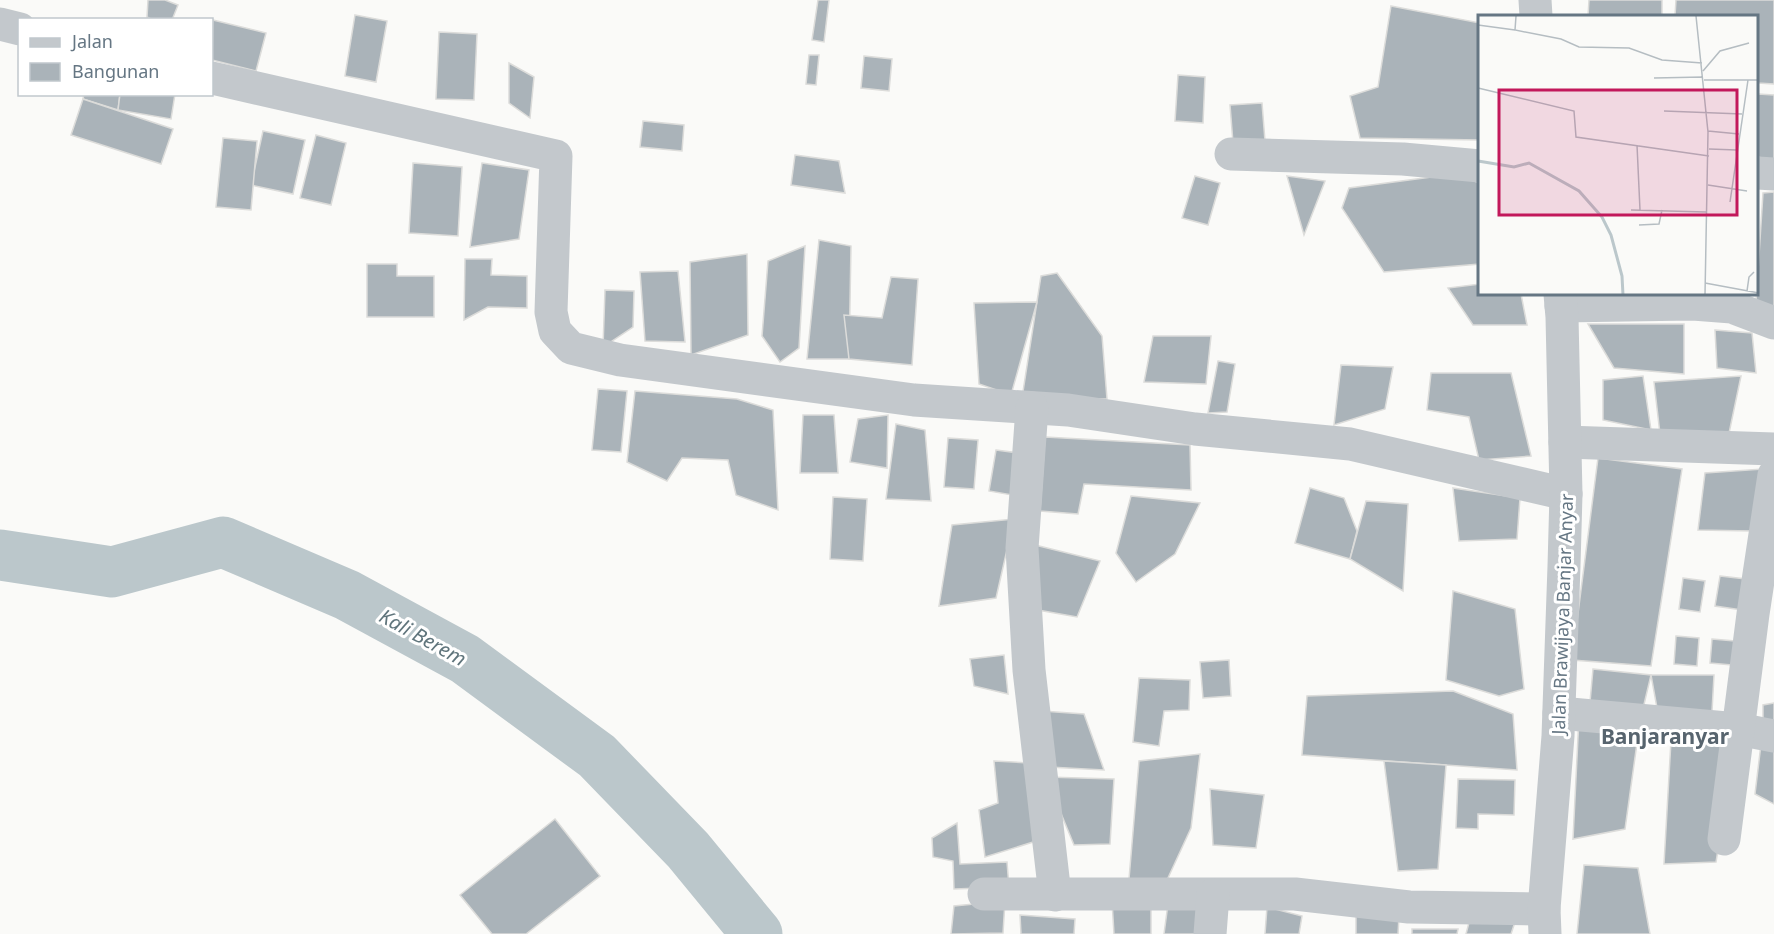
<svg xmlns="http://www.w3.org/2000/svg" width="1774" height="934" font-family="'Noto Sans',sans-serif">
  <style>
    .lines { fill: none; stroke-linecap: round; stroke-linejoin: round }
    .river { stroke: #bbc7cb; stroke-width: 51 }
    .building { fill: #aab3b9; stroke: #dcdcda; stroke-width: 1.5 }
    .minor { stroke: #c3c8cc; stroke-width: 33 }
    .labels { text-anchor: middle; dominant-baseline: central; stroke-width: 6; stroke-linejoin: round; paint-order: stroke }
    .street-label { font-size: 18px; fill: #657683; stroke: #fff }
    .water-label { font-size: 20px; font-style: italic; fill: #60757c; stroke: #fff }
    .quarter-label { font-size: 21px; font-weight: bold; fill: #57646e; stroke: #fff }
    .inset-river { fill: none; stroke: #bbc7cb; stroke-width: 3 }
    .inset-road { fill: none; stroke: #b5bdc2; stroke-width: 1.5 }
    .view { fill: #c2185b; fill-opacity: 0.15; stroke: #c2185b; stroke-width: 3 }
    .inset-edge { fill: none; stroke: #657683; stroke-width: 3 }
  </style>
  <rect width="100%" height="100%" fill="#fafaf8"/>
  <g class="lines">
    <!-- river -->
    <path class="river" d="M0,555l112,17 111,-30 124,53 118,64 132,97 91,94 69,84"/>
  </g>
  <!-- building -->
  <g class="building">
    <path d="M148,0h17l13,5 -6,15h-19l-6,-3z"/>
    <path d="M818,0h11l-5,42 -12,-2z"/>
    <path d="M1589,0h73v16h-74z"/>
    <path d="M1676,0h98v84l-16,-1v-67h-83z"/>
    <path d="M1391,6l89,17v117l-120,-2 -10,-42 28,-9z"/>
    <path d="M355,15l32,6 -11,61 -31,-6z"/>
    <path d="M213,20l53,13 -10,38 -44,-11z"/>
    <path d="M439,32l38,2 -3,66 -38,-1z"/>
    <path d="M809,55h10l-3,30 -10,-1z"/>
    <path d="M864,56l28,3 -3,32 -28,-3z"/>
    <path d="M509,63l25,14 -4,41 -21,-15z"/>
    <path d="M1178,75l27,2 -2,46 -28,-2z"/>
    <path d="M84,94h36l-2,16 -35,-11z"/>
    <path d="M120,94h55l-4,25 -53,-9z"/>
    <path d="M1758,94l16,1v67l-16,-5z"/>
    <path d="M83,99l90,30 -12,35 -90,-29z"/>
    <path d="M1262,103l3,38 -32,2 -3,-38z"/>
    <path d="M643,121l41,4 -2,26 -42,-4z"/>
    <path d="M263,131l42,9 -12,54 -42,-9z"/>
    <path d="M316,135l30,8 -15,62 -31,-7z"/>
    <path d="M223,138l34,3 -6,69 -35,-3z"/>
    <path d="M795,155l44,6 6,32 -54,-8z"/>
    <path d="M413,163l49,4 -4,69 -49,-3z"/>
    <path d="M482,163l47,7 -10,69 -49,8z"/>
    <path d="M1454,174l26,9v81l-96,8 -42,-64 7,-20z"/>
    <path d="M1195,176l25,7 -12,42 -26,-7z"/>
    <path d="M1287,176l38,5 -21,54z"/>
    <path d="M1774,192v120l-18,-10 7,-109z"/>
    <path d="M819,240l32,6 -2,113h-42z"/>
    <path d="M805,246l-6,102 -19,14 -18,-26 6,-75z"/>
    <path d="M747,254l1,81 -57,20 -1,-93z"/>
    <path d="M465,259h27l-1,16 36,1v32l-39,-1 -24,13z"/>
    <path d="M367,264h30v12h37v41h-67z"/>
    <path d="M678,271l7,71 -40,-1 -5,-69z"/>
    <path d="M1057,273l45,63 5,63 -85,-1 19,-122z"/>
    <path d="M891,277l27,2 -6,86 -63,-6 -5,-44 38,3z"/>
    <path d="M1480,284v10h41l6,31h-54l-25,-37z"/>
    <path d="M605,290l29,1 -1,36 -30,20z"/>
    <path d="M1037,302l-26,93 -32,-11 -5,-81z"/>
    <path d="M1588,324h96v50l-70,-6z"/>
    <path d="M1715,330l37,3 4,40 -39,-5z"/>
    <path d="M1153,336h58l-5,48 -62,-2z"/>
    <path d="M1218,361l17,3 -8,48 -19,1z"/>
    <path d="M1341,365l52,2 -8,42 -51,16z"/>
    <path d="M1431,373h80l20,83 -52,4 -10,-43 -42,-7z"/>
    <path d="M1643,376l8,54 -48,-10v-40z"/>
    <path d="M1741,376l-13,62 -68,-4 -6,-52z"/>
    <path d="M598,389l29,2 -6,61 -29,-2z"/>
    <path d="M635,391l102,8 36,11 5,100 -42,-15 -8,-35 -46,-2 -15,23 -40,-19z"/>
    <path d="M803,415h31l4,58h-38z"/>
    <path d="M888,415l-1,53 -37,-6 8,-43z"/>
    <path d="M896,424l29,6 6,71 -45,-2z"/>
    <path d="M1045,437l145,8 1,45 -107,-6 -6,30 -38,-3z"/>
    <path d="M948,438l30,2 -4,49 -30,-2z"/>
    <path d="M996,450l23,3 -7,42 -23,-4z"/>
    <path d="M1598,458l84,11 -31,197 -79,-6z"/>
    <path d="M1763,469l-11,62 -54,-1 7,-57z"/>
    <path d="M1310,488l34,10 13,33 -7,28 -55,-16z"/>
    <path d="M1453,488l67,10 -3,41 -58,2z"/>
    <path d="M1131,496l69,7 -25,51 -39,28 -20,-29z"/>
    <path d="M833,497l34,2 -4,62 -33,-2z"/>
    <path d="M1366,501l42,3 -5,87 -53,-32z"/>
    <path d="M1014,519l-18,79 -57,8 13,-81z"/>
    <path d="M1035,545l65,16 -23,56 -39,-7z"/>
    <path d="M1720,576l26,3 -4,31 -27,-4z"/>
    <path d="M1683,578l22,3 -5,31 -21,-3z"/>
    <path d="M1453,591l62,18 9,80 -25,7 -53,-16z"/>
    <path d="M1676,636l23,2 -2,28 -23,-2z"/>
    <path d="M1712,639l23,2 -3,24 -22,-2z"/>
    <path d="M1004,655l4,39 -34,-8 -4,-27z"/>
    <path d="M1229,660l2,36 -28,2 -3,-36z"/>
    <path d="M1593,669l58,6 -10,42 -51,-15z"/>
    <path d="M1651,675h63l-2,36 -53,8z"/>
    <path d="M1139,678l51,2 -1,30 -25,1 -5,35 -26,-4z"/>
    <path d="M1453,691l60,23 4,56 -215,-15 5,-59z"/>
    <path d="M1774,703v22l-11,-2v-18z"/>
    <path d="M1042,711l42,3 20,56 -55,-3z"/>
    <path d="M1579,717l58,26 -12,86 -52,10z"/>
    <path d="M1672,723l62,29 -18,110 -52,2z"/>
    <path d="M1762,736l12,2v66l-19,-10z"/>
    <path d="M1200,754l-9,74 -24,52 -38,-1 10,-118z"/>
    <path d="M994,761l35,2 17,75 -61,19 -6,-47 19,-7z"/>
    <path d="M1384,761l62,4 -8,104 -40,2z"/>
    <path d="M1046,777l68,2 -4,65 -36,1z"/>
    <path d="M1458,779l57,1 -1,35 -36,-1v15l-22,-1z"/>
    <path d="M1210,789l54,6 -8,53 -43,-3z"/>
    <path d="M555,819l45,57 -74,58h-34l-32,-39z"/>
    <path d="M957,823l3,41 47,-2 2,25 -55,2 -1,-28 -20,-4 -1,-19z"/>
    <path d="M1584,865l54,3 12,66h-73z"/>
    <path d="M1005,901l-2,32 -52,1 3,-28z"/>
    <path d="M1112,901l39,6v27h-37z"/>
    <path d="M1168,904l40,2 -3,28h-41z"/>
    <path d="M1267,907l35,9 -3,18h-34z"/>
    <path d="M1356,910l43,6 -1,18h-42z"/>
    <path d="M1020,915l55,4 -1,15h-53z"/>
    <path d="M1471,915l44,7 -4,12h-45z"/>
    <path d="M1412,929h46l-1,5h-45z"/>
  </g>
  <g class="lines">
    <!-- minor -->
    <g class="minor">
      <path d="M1535,0l1,16"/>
      <path d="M0,24l20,5"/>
      <path d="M212,78l344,78 -5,156 4,19 16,17 49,12 294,40 154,10 127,19 155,15 216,50"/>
      <path d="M1231,154l172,5 77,7"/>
      <path d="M1758,173l16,1"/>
      <path d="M1561,306l132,-2 39,3 42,16"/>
      <path d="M1032,408l-10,140 7,122 26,225"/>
      <path d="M1565,442l209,7"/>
      <path d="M1559,713l179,16 36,7"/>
      <path d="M1724,839l29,-225 21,-139"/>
      <path d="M984,894h311l114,13 135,2"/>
      <path d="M1210,934l3,-39"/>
      <path d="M1545,934l-1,-25 14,-173 6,-170 2,-72 -4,-177 -2,-23"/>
    </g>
  </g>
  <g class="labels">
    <!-- street labels -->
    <g class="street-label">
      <text transform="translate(1562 614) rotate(-88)">Jalan Brawijaya Banjar Anyar</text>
    </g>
    <!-- water labels -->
    <g class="water-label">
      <text transform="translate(423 637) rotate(29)">Kali Berem</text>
    </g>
    <!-- quarter labels -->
    <g class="quarter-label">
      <text x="1665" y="736">Banjaranyar</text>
    </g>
  </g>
  <!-- overview -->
  <g transform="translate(1478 15)">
    <rect width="280" height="280" fill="#fafaf8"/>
    <path class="inset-river" d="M0,146l36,6 15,-4 50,28 23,26 9,18 11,41 1,19"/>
    <path class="inset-road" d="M38,1l-1,14 46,9 18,8 50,1 33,12 40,3M218,1l12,116 -3,163M0,10l37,5M225,56l17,-20 29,-8M176,63l49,-1M226,65h55M0,73l96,23 2,26 133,19M186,96l78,3M230,116l31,3M159,130l3,65M231,134l28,1M230,170l39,6M252,187l18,-122M153,195l75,2M161,210l20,-1 3,-14M227,268l54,10M269,276l2,-14 5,-5"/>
    <path class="view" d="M21,75h238v125h-238z"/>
    <rect width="280" height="280" class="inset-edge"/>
  </g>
  <!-- legend -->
  <rect x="18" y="18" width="195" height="78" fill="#ffffff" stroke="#c1c8cd" stroke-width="1.5"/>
  <rect x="30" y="38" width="30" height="9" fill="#c3c8cc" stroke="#c1c8cd" stroke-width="1.5"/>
  <text x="72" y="48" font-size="18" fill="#657683">Jalan</text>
  <rect x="30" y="63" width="30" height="18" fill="#aab3b9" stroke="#c1c8cd" stroke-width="1.5"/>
  <text x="72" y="78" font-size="18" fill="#657683">Bangunan</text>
</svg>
